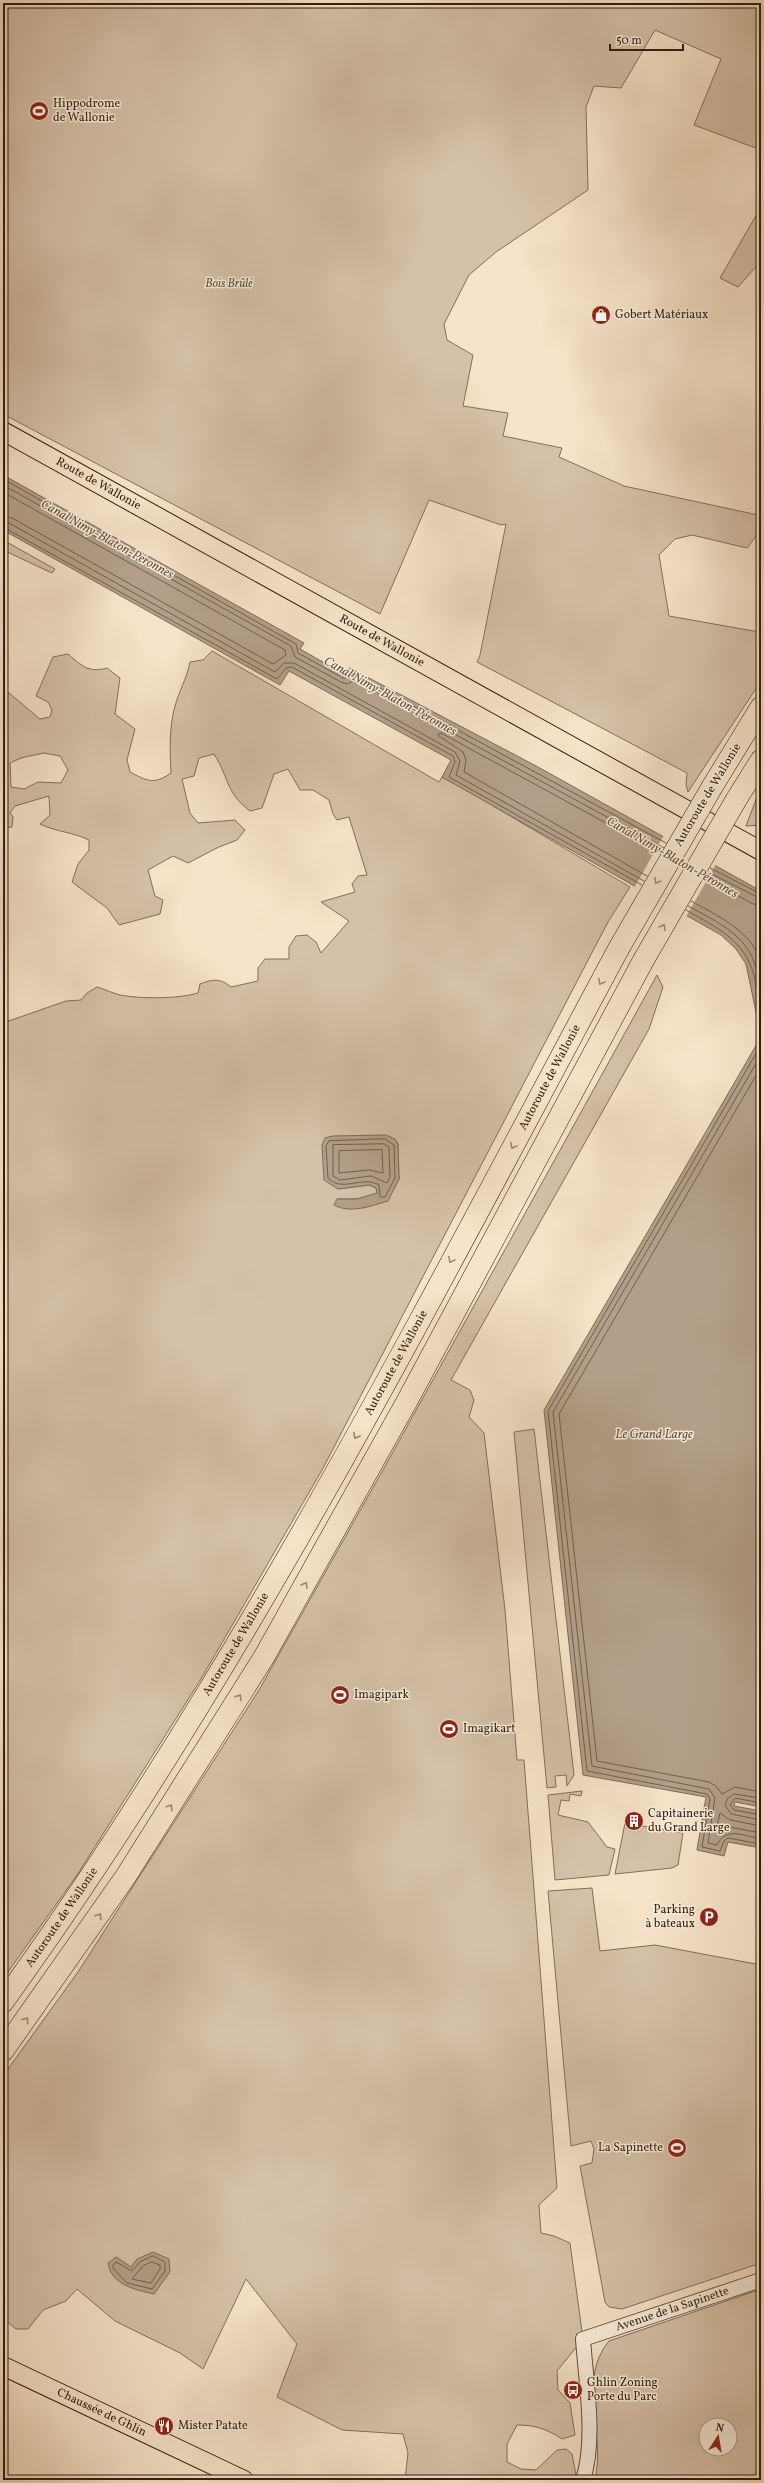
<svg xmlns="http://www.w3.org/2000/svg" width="764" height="2483" font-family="Vollkorn,serif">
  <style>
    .green { fill: #d5c1a9; stroke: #836e5c; fill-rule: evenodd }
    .water { fill: #b39f89; stroke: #7f6b58 }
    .pier { fill: #f6e3c9 }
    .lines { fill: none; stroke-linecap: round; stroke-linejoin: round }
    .shore { stroke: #725e4c; stroke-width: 1 }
    .minor-casing { stroke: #624e3d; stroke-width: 16 }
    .major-casing { stroke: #311c0e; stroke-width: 20 }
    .highway-casing { stroke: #311c0e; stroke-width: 22 }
    .minor { stroke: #f9eddc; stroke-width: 14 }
    .major { stroke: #f6e3c9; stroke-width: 18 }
    .highway { stroke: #f6e3c9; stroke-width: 21 }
    .highway-bridge-casing { stroke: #311c0e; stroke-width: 22; stroke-linecap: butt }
    .highway-bridge { stroke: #f6e3c9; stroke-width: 21 }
    .oneway { stroke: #9d8975 }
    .labels { text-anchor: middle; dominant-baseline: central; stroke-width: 3; stroke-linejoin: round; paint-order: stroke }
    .poi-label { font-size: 12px; fill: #311c0e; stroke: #f9eddc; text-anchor: start }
    .park-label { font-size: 12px; font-style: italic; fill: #624e3c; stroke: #f9eddc }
    .street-label { font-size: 12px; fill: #311c0e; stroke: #f9eddc }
    .water-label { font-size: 13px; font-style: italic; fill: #65503f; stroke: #f9eddc }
  </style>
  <rect width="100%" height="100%" fill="#f6e3c9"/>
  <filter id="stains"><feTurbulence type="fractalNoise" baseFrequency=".005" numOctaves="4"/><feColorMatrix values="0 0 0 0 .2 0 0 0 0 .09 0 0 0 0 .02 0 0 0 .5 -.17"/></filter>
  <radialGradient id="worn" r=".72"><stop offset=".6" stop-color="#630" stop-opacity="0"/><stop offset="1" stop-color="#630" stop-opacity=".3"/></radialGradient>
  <!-- green -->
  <g class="green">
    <path d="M3,3h758v147l-67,-25 27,-66 -66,-29 -34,58 -27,-2 -8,21 2,83 -92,62 -27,23 -25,49 3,16 26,15 -10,51 45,7 -5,23 59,12 -3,9 65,29 134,29 2,16 -13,17 -55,-13 -17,4 -16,16 10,61 90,16 2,-3v52l-73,111 -2,-7 1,-12 -210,-111 3,-7 26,-131 -5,1 -72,-25 -49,114 -377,-200z"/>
    <path d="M761,207v54l-23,26 -18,-9z"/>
    <path d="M3,540l52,29 -3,4 -49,-23z"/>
    <path d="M212,651l227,131 3,-5 26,14 162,96 -22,35 -286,548 -121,209 -124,196 -74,104v-956l63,-22 15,-1 6,-7 10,-6c7,2 15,6 23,8 21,4 58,4 78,-2l2,-9c13,-5 20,-6 31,3l27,-6v-13l7,-9h24v-12l7,-11 11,-1 9,7 5,11 28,-32 -28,-19 34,-10 -3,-8 6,-8 9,-1 -18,-58 -12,3 -4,-6 -4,-14 -16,-10h-13l-12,-21 -14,5 -12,34 -12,3c-25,-19 -21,-34 -36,-57l-15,4 -5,18 -12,3 8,34 8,10 37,-3 10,10 -8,10 -18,7 -31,16 -15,-7 -25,14 7,26 8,4 -3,14 -41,11 -12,-17 -35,-26 6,-18 11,-14v-10c-16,-8 -33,-8 -49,-16l10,-9 -1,-19 -34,10 -5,7 3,4 -1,10 -9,1v-140l37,31 10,-2 2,-7 -4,-8 -12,-6 17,-39 15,-3c14,12 20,19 39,14l13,10 -5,36 20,15 -8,31 3,12c17,9 24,13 41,1 -1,-22 -2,-46 4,-67 4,-15 12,-28 15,-44l13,-2zM44,753l16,3 8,14 -7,13 -23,-1 -14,7 -13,-2 -1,-24 11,-5zM395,1139l3,5 1,35 -11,21 -25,8 -26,-9h20l20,-5 -1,-6 -7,-3 -31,4z"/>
    <path d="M761,790v35l-15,1 12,-32z"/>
    <path d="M657,975l6,12 -14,42 -198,351 19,10 4,10 -5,17 15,16 21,177 12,150h7l33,428 -18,17 2,28 13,3 16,7 13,96 -26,32 1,19 12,13 5,32 -13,4c-15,-10 -27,-14 -45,-14l-10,19v18l14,7 15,1 21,-20 9,-1 6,5 5,26h-172l3,-27 -5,-19 -61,-4 -65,-33 20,-53 -51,-65 -43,90 -23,-16 -65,-32 -38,-32 -11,12 -23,9 -15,19h-12l-12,-10 -1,-243 75,-104 181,-282 124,-220z"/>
    <path d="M534,1429l40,346 -7,11 -1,-11 -11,1 1,11 -9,1 -33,-356z"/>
    <path d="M582,1791l-1,5 -11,-2 -1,7 -8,-1 -3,15 30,7 19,25 8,2 -6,26 -54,5 -7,-85z"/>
    <path d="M625,1823l58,10 -5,32 -6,3 -57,6z"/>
    <path d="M592,1888l8,63 55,-6 106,20v298l-139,46 -13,-2 -4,-5 -25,-136 12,-3 2,-14 -3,-8 -20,5 -23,-255z"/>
    <path d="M761,2289v191h-166c11,-47 -19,-99 14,-139zM706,2425h24v24h-24z"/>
  </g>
  <!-- water -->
  <g class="water">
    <path d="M3,475l301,168 -4,6 46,26 4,-7 188,99 223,124v145l-15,-72 -10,-15 -15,-14 -279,-158 9,-17 -162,-89 -9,14 -277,-155z"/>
    <path d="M761,1037v770l-26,-5 -1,4 27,5v37l-33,-6 -4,14 -27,-6 9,-53 -123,-22 -39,-365z"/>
    <path d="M386,1135l9,4 3,5 1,35 -11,22c-17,5 -38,13 -54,4l3,-6h20l20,-6 -1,-5 -7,-3 -31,4 -14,-9 -2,-35 3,-7 7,-2z"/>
    <path d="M153,2252l16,7 1,13 -16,22c-18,-4 -43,-9 -46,-31l8,-6 15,10 6,-8z"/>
  </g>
  <!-- pier -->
  <path class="pier" d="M664,835l52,29 -30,53 -52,-29z"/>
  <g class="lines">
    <!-- shore -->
    <g class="shore">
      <path d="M3,479l293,165 2,9 45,25h5l6,-4 312,169"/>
      <path d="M3,485l288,161 4,11 46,25 6,2 8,-4 309,168"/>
      <path d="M3,492l282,158 1,5 -13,9 -261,-146 -9,-2"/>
      <path d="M3,522l6,1 266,149 9,-9h10l161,89 5,9 -4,14 188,106"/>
      <path d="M3,527l274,152 9,-11 6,-1 161,89 2,6 -6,15 193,108"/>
      <path d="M710,868l51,26"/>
      <path d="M708,872l53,27"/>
      <path d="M647,876l-183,-104 2,-12 -3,-8 -24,-16 -1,-2 3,-1 220,120"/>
      <path d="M705,877l48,27 8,1"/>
      <path d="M691,901c25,14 63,31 70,62"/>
      <path d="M688,906c24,13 56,27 66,56 4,9 5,20 7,30"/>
      <path d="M686,910c24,14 51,26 63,52 8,15 8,38 12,55"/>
      <path d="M761,1045l-213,366 39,360 120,23 3,5 -8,48 18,4 4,-10 4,-3 33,6"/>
      <path d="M761,1055l-208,357 39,354 117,23 6,9 -7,45 9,2c9,-19 27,-9 44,-6"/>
      <path d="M761,1067l-202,347 38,347 112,21 7,4 6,8 13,-7 26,5"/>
      <path d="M385,1139l9,6 1,33 -10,19h-5l-1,-12c-16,-10 -37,8 -51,-7l-2,-32 3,-5z"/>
      <path d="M384,1144l5,3 1,30 -3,6 -16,-7 -31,4 -7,-4v-31z"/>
      <path d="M382,1150l1,23 -14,-3 -30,3v-22z"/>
      <path d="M761,1798l-27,-4 -6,4 -3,7 6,9 30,6"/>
      <path d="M761,1803l-26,-5 -5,7 4,5 27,5"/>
      <path d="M761,1826l-31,-6 -10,-7 -4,16 2,2 11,-4 32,6"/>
      <path d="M153,2256l12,6v9l-13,18 -25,-6 -14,-15v-3l3,-3 16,9 8,-9z"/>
      <path d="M152,2262l8,3v4l-9,14 -19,-4 11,-13z"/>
    </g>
    <!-- minor casing -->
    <g class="minor-casing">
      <g id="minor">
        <path id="s1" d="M583,2480c13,-41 3,-97 0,-141l178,-59"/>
      </g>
    </g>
    <!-- major casing -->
    <g class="major-casing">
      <g id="major">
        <path id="s2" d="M3,431l758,420"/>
        <path id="s3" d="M3,2366l241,114"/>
      </g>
    </g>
    <!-- highway casing -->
    <g class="highway-casing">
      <g id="highway">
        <path d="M712,787l49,-80"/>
        <path d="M736,800l25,-40"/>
        <path id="s4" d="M3,2002c239,-331 424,-696 616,-1054"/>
        <path d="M3,2051l123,-175 138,-219 142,-254 237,-442"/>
      </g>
    </g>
    <!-- minor -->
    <use href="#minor" class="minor"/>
    <!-- major -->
    <use href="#major" class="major"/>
    <!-- highway -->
    <use href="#highway" class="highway"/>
    <!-- highway-bridge casing -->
    <g class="highway-bridge-casing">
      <g id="highway-bridge">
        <path d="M619,948l93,-161"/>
        <path d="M643,961l93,-161"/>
      </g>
    </g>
    <!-- highway-bridge -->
    <use href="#highway-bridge" class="highway-bridge"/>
  </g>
  <!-- one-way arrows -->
  <defs><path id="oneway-chevron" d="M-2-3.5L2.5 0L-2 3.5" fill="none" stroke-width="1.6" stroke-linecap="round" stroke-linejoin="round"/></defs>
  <g class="oneway">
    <use href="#oneway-chevron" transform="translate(657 881) rotate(120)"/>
    <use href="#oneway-chevron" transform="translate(663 927) rotate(-60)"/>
    <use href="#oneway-chevron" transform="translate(601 982) rotate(118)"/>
    <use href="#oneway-chevron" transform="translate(513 1146) rotate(118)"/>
    <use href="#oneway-chevron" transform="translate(451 1260) rotate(118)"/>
    <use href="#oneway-chevron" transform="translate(356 1436) rotate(119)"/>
    <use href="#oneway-chevron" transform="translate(305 1585) rotate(-60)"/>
    <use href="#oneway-chevron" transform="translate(239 1697) rotate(-58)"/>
    <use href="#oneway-chevron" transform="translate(170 1807) rotate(-57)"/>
    <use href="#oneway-chevron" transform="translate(99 1916) rotate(-56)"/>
    <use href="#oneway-chevron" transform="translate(26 2020) rotate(-54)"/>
  </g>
  <!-- icons -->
  <defs>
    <g id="stadium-disc" transform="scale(1)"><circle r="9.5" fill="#8f2418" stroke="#f9eddc"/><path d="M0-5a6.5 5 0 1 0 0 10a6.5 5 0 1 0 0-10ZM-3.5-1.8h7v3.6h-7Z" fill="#fff"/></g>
    <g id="shop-disc" transform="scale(1)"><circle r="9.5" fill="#8f2418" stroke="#f9eddc"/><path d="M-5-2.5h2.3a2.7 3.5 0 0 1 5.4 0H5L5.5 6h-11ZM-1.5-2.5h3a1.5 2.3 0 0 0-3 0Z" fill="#fff"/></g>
    <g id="building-disc" transform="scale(1)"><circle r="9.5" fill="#8f2418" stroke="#f9eddc"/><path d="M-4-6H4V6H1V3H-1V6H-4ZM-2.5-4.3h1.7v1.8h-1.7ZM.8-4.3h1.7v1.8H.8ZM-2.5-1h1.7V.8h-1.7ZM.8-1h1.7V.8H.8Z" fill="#fff"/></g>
    <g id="parking-disc" transform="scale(1)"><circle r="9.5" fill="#8f2418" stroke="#f9eddc"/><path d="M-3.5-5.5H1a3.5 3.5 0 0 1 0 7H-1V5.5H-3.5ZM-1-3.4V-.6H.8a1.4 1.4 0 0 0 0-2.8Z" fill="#fff"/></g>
    <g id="bus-disc" transform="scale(1)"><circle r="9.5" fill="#8f2418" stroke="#f9eddc"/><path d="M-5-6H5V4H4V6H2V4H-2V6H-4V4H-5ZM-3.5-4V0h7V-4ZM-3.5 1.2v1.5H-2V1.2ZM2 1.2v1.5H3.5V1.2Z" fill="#fff"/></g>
    <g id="restaurant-disc" transform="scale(1)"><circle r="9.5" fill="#8f2418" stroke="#f9eddc"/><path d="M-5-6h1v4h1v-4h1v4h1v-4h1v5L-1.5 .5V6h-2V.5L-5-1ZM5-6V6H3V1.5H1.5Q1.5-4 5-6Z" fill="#fff"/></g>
  </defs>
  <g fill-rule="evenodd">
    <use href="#stadium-disc" x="39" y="111"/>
    <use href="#shop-disc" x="601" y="315"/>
    <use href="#stadium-disc" x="340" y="1695"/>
    <use href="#stadium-disc" x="449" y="1729"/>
    <use href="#building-disc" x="634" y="1821"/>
    <use href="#parking-disc" x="709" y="1917"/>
    <use href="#stadium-disc" x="677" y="2148"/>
    <use href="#bus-disc" x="573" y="2390"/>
    <use href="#restaurant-disc" x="164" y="2426"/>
  </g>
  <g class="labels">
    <!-- poi labels -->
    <g class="poi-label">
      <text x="53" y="104">Hippodrome<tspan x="53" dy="14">de Wallonie</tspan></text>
      <text x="615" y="315">Gobert Matériaux</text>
      <text x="354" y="1695">Imagipark</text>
      <text x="463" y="1729">Imagikart</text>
      <text x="648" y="1814">Capitainerie<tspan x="648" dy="14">du Grand Large</tspan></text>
      <text x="695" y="1910" text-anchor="end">Parking<tspan x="695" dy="14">à bateaux</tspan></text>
      <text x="663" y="2148" text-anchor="end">La Sapinette</text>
      <text x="587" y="2383">Ghlin Zoning<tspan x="587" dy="14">Porte du Parc</tspan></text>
      <text x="178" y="2426">Mister Patate</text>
    </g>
    <!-- park labels -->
    <g class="park-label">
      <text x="229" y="284">Bois Brûlé</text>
    </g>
    <!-- street labels -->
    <g class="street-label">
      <text stroke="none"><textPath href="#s2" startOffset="109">Route de Wallonie</textPath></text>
      <text stroke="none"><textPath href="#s2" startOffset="433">Route de Wallonie</textPath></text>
      <text transform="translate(708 795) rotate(-59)">Autoroute de Wallonie</text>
      <text stroke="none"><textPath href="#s4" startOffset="1075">Autoroute de Wallonie</textPath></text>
      <text stroke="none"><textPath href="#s4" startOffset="751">Autoroute de Wallonie</textPath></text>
      <text stroke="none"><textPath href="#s4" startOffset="427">Autoroute de Wallonie</textPath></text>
      <text stroke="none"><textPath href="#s4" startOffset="103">Autoroute de Wallonie</textPath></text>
      <text stroke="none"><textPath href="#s1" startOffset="236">Avenue de la Sapinette</textPath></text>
      <text stroke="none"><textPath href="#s3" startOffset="109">Chaussée de Ghlin</textPath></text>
    </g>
    <!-- water labels -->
    <g class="water-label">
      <text transform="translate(107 540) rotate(29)">Canal Nimy-Blaton-Péronnes</text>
      <text transform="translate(390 697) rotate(29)">Canal Nimy-Blaton-Péronnes</text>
      <text transform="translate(672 858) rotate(30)">Canal Nimy-Blaton-Péronnes</text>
      <text x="654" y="1435">Le Grand Large</text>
    </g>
  </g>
  <!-- margin -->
  <rect width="764" height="2483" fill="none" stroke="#f6e3c9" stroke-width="16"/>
  <rect x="4" y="4" width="756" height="2475" fill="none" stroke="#311c0e" stroke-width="2"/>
  <rect x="8" y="8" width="748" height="2467" fill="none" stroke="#311c0e"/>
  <!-- north arrow -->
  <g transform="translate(718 2437) rotate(12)"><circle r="19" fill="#f9eddc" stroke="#a9998a"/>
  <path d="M0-3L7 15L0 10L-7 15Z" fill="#8f2418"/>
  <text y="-6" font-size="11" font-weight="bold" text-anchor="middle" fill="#311c0e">N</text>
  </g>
  <!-- scale -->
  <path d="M610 44v6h73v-6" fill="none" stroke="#311c0e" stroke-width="2"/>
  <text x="616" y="44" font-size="12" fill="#311c0e" stroke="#f9eddc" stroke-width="3" paint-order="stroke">50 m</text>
  <rect width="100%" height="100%" filter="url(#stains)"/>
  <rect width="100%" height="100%" fill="url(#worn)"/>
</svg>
